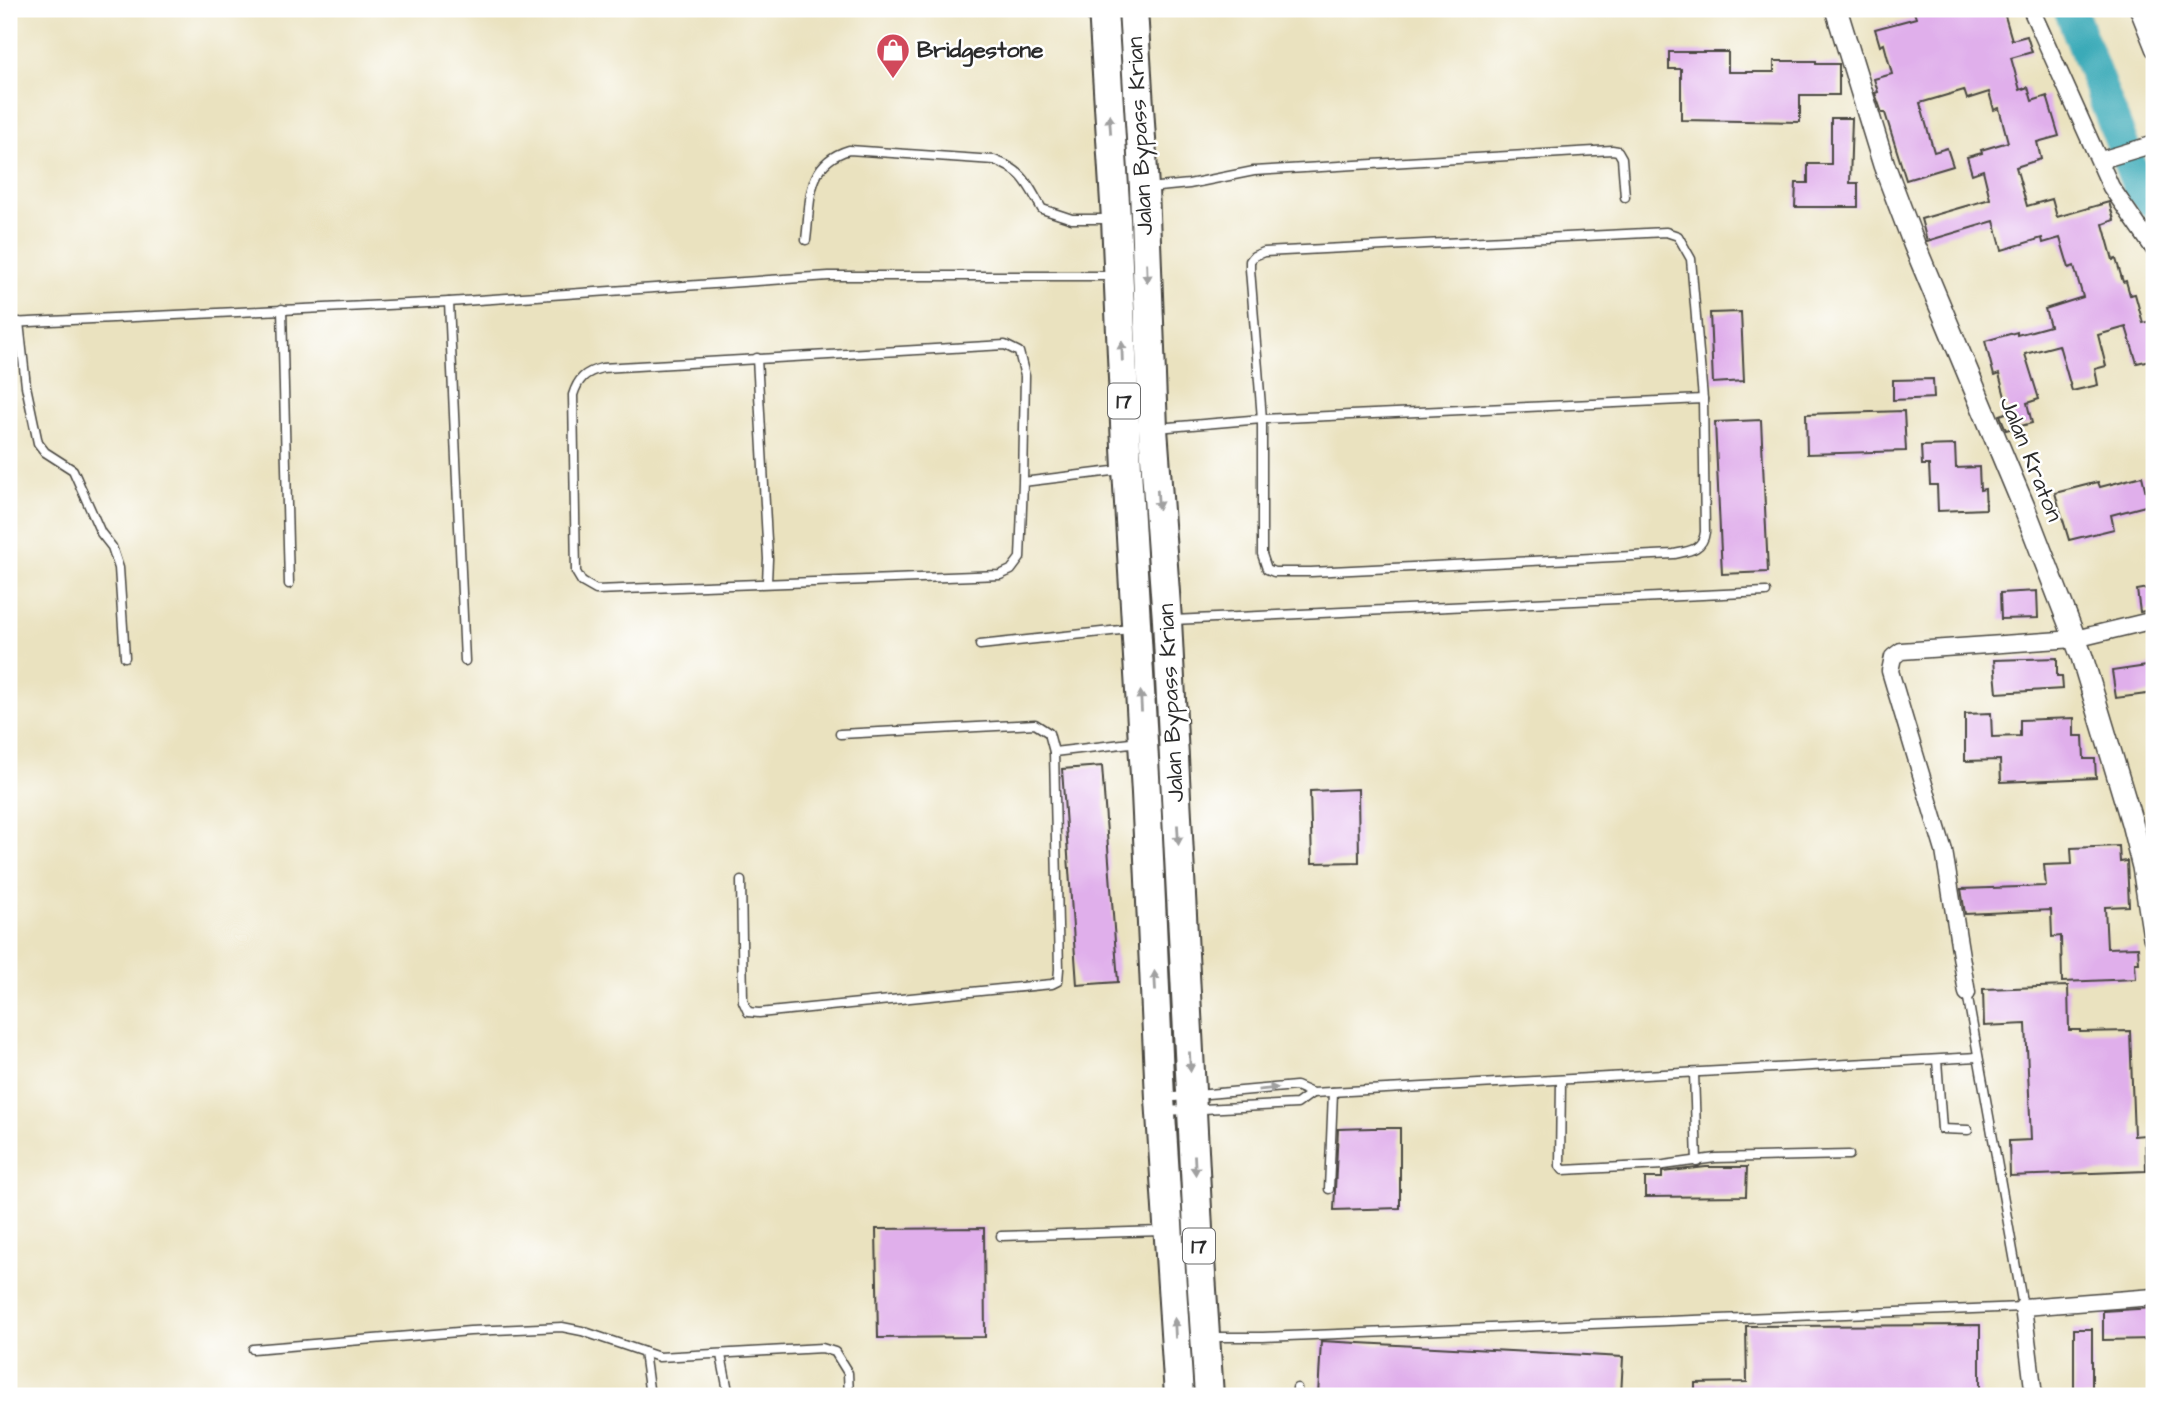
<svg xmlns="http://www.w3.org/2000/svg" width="2163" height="1405" font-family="'Architects Daughter',sans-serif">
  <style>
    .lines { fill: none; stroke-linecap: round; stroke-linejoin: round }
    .river { stroke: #3aaab8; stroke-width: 33 }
    .building { fill: #e0afeb }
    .service-casing { stroke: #484641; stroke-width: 11 }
    .minor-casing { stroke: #484641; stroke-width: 19 }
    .tertiary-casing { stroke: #484641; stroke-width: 24 }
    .trunk-casing { stroke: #484641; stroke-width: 32 }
    .service { stroke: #fff; stroke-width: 8 }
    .minor { stroke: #fff; stroke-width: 16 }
    .tertiary { stroke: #fff; stroke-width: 21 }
    .trunk { stroke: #fff; stroke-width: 28 }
    .oneway { fill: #a0a0a0 }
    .labels { text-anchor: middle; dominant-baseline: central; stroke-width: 5; stroke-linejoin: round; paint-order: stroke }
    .shield { fill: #fff; stroke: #6b6b6b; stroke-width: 2 }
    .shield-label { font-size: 21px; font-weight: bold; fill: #2b2b2b }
    .poi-label { font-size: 23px; font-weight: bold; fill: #2b2b2b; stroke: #fff; text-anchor: start }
    .street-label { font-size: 23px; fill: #2b2b2b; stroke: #fff }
  </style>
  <rect width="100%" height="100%" fill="#fff"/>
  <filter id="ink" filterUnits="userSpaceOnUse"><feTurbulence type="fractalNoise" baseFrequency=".0143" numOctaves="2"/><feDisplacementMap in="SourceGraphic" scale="14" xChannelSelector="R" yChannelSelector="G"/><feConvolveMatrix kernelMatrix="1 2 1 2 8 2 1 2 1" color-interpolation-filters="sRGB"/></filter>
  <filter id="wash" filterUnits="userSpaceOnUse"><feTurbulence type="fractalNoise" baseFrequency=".00686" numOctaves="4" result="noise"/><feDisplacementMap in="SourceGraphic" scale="28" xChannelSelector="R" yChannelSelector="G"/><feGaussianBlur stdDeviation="1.57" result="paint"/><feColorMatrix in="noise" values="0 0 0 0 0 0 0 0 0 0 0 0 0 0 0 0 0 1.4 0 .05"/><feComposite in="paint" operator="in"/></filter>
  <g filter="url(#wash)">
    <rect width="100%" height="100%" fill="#eae2bf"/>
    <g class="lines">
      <!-- river -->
      <path class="river" d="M2070,9l69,179 15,16"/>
    </g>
    <g id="blocks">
      <!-- building -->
      <g class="building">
        <path d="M1925,9h78l9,31 15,-4 5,16 -21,6 9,32 8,-3 4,14 15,-5 12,40 -22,6 4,17 -25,8 11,39 25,-7 5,18 52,-15 5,18 -11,4 10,36 3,-1 7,23 3,-1 4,14 5,-1 8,29 11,-3v39l-17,4 -11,-36 -28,8 8,31 -11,3 3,16 -26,6 -13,-46 -34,9 14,45 -12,4 5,20 -26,7 -6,-15 9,-3 -10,-38 -5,2 -9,-35 32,-9v3l33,-9 -5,-17 38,-12 -9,-31 -5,2 -9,-30 -17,5 -1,-5 -40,12 -8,-29 -67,20 -6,-22 69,-20 -7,-29 -11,4 -5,-17 15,-4 -1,-3 27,-8 -9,-34 -5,2 -5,-18 -22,7 -3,-9 -44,13 14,49 13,-4 6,18 -47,14 -21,-67h-3l-7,-20 3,-1 -4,-13 18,-5 -8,-30 -4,2 -5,-17 41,-11 -2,-6z"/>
        <path d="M1669,52h59v20h46v-11h42v3h23v31h-39v27l-119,-2v-51h-12z"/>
        <path d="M1831,118h21l-2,65h8v24h-63l1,-24h12v-19h23z"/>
        <path d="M1741,312l3,69 -31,2 -3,-70z"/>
        <path d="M1933,379l1,19 -41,2v-20z"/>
        <path d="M1904,411l2,40 -99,3 -1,-40z"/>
        <path d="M1761,420l7,152 -46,2 -7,-152z"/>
        <path d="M1955,445l1,23 23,-1 1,23 5,-1 1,20 -48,2 -1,-26h-7l-1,-20h-7l-1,-19z"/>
        <path d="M2142,476l7,29 -38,10 3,14 -45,11 -14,-47 43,-11 2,5z"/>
        <path d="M2154,587v22l-14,3 -3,-22z"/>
        <path d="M2037,591l1,27 -37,1 -1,-26z"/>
        <path d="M2057,658v18h5l1,13 -66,4 -3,-33z"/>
        <path d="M2154,665v28l-38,5 -4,-27z"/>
        <path d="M1991,713l1,24 28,-1v-16l54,-2v18h9l1,23h11l1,19 -95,4 -1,-22 -35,1v-47z"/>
        <path d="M1102,766l16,216 -41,3 -15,-216z"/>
        <path d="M1358,789l1,73 -47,1 -2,-72z"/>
        <path d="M2119,846l1,16 7,-1 2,45 -24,1 2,41 31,-1 1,16h-4l1,16 -74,3 -1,-46 -9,1 -1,-27 -86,4 -4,-25 85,-3 -2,-21 28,-1 -1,-16z"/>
        <path d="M2068,986l1,44h11v2l50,-1 4,105 11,-1 1,36 -136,5 -1,-35 22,-1 -5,-116 -42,2 -1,-37z"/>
        <path d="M1372,1128h28v80l-66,2 4,-81z"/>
        <path d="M1706,1167h41l-1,29 -101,1v-19h17v-6z"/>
        <path d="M984,1228l1,109 -107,1 -2,-109z"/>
        <path d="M2154,1308v31l-51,1v-29z"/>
        <path d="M1980,1325v71h-285v-13l52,-1 -1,-56z"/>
        <rect x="2074" y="1329" width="18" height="67"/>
        <path d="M1321,1341l302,16 -2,39h-303z"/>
      </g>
    </g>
  </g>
  <g filter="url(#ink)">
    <use href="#blocks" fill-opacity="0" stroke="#484641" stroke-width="2"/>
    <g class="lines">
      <!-- service casing -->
      <g class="service-casing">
        <g id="service">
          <path d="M1149,188l40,-4 65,-13 358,-21 6,1 4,7 3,39"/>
          <path d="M1666,232l12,4 13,23 12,140 2,133c-2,18 -16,19 -31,22l-363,18h-37l-7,-3 -5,-15v-135l-12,-150v-8l4,-5 10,-4z"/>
          <path d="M806,240c5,-38 -1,-77 43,-90l145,10c30,11 33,23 48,49l30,10h39"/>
          <path d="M449,302l16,359"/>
          <path d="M282,309l7,275"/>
          <path d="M19,322l7,64 12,57 7,9 28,18 28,63 11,14 7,21 6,89"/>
          <path d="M9,323l440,-21 380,-26h283"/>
          <path d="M757,358l11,201 -1,23"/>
          <path d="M1157,428l105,-9 441,-20"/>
          <path d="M1023,482l-3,76 -9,12 -11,5 -404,15 -14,-8 -6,-10 -3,-177c5,-16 12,-23 29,-27l403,-23 14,7 6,24 -2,106 98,-12"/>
          <path d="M1173,620l593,-28"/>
          <path d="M980,645l150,-16"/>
          <path d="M840,734l195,-10 14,9 5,19"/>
          <path d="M741,881l2,120 5,11 11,1 293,-29 6,-3 1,-12 -5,-217 85,-10"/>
          <path d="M1937,1060l5,69 26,1"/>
          <path d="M1694,1073l3,89"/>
          <path d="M1561,1080l-1,86 3,4 101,-5 51,-7 134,-3"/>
          <path d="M1163,1098l133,-12 16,7 666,-36"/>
          <path d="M1165,1111l132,-7 15,-11"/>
          <path d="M1329,1189l4,-97"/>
          <path d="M1001,1236l161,-5"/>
          <path d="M1209,1337h54l760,-30 -56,-314"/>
          <path d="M253,1349l217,-18 92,-4 20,4 77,26 163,-9 13,4 13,21 1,23"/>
          <path d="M644,1352l6,44"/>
          <path d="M721,1355l8,41"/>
          <path d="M1297,1388v8"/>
        </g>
      </g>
      <!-- minor casing -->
      <g class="minor-casing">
        <g id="minor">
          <path d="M2031,9l80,178 43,62"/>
          <path d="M2138,9l16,40"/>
          <path d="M2101,160l53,-16"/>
          <path d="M1967,993l-23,-142 -54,-180 3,-14 8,-6 174,-12 79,-19"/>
          <path d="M2034,1396l-11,-89 131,-10"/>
        </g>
      </g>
      <!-- tertiary casing -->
      <g class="tertiary-casing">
        <path id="tertiary" d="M1836,9l48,156 30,79 110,263 58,150 50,166 11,44 11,70"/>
      </g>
      <!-- trunk casing -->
      <g class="trunk-casing">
        <g id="trunk">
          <path d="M1103,9l13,210 11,250 19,324 14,305 19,298"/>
          <path d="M1133,9l11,179 9,241 14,191 31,609 11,167"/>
        </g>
      </g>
      <!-- service -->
      <use href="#service" class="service"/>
      <!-- minor -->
      <use href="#minor" class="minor"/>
      <!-- tertiary -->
      <use href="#tertiary" class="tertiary"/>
      <!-- trunk -->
      <use href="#trunk" class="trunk"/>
    </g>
    <!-- one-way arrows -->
    <defs><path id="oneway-solid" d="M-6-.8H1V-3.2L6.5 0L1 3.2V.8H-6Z" transform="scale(1.75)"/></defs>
    <g class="oneway">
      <use href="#oneway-solid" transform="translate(1110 124) rotate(-94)"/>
      <use href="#oneway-solid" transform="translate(1147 273) rotate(88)"/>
      <use href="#oneway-solid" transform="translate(1122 351) rotate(-92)"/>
      <use href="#oneway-solid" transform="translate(1158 500) rotate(86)"/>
      <use href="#oneway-solid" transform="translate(1141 701) rotate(-93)"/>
      <use href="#oneway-solid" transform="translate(1178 835) rotate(87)"/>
      <use href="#oneway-solid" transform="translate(1155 981) rotate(-93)"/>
      <use href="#oneway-solid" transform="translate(1190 1062) rotate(87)"/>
      <use href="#oneway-solid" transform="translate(1268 1089) rotate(-6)"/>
      <use href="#oneway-solid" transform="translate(1195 1165) rotate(87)"/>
      <use href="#oneway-solid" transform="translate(1175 1328) rotate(-93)"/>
    </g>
  </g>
  <!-- icons -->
  <defs>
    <g id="shop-pin" transform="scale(1.75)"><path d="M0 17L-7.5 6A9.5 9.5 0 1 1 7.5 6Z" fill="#d1495b" stroke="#fff"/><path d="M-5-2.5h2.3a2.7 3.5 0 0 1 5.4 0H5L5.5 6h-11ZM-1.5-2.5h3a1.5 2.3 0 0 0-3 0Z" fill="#fff"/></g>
  </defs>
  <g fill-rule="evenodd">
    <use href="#shop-pin" x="893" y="50"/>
  </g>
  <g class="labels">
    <!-- shield labels -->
    <g class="shield">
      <rect x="1108" y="383.5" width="32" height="35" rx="5"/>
      <rect x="1183" y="1228.5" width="32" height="35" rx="5"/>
    </g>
    <g class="shield-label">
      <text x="1124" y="401">17</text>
      <text x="1199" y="1246">17</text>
    </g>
    <!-- poi labels -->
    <g class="poi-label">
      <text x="917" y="50">Bridgestone</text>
    </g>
    <!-- street labels -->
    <g class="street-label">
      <text transform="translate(1140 136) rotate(-93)">Jalan Bypass Krian</text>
      <text transform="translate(2031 459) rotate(68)">Jalan Kraton</text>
      <text transform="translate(1171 703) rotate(-93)">Jalan Bypass Krian</text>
    </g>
  </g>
  <!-- margin -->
  <rect width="2163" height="1405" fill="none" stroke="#fff" stroke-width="35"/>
</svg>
